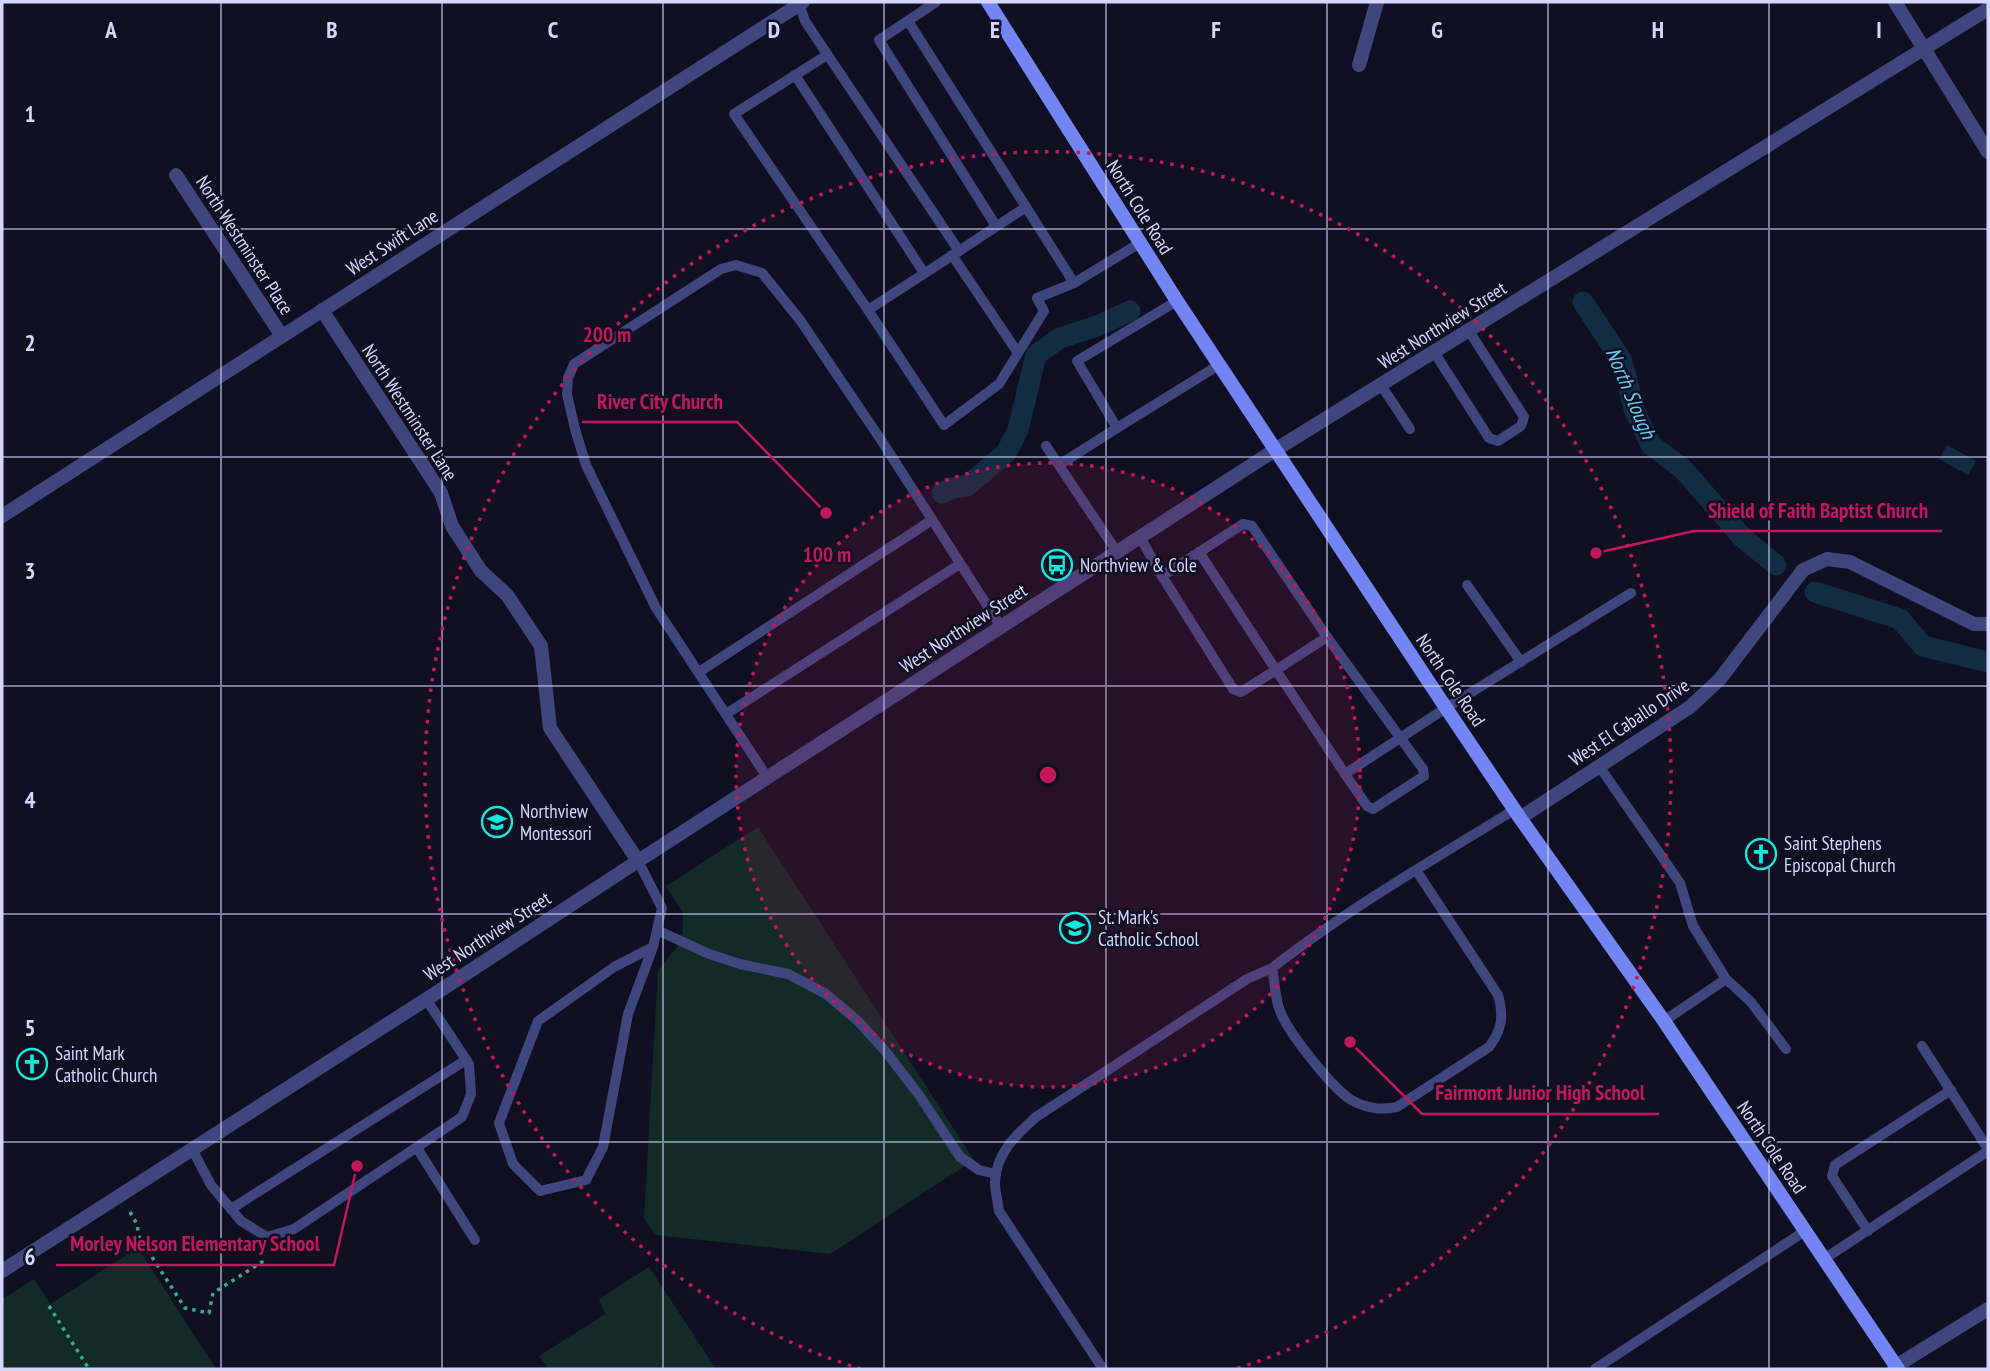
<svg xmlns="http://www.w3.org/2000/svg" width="1990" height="1371" font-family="'PT Sans Narrow',sans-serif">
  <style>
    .green { fill: #132b26 }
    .water { fill: #122d43 }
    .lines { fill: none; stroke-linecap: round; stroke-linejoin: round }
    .canal { stroke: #122d43; stroke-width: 21 }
    .path { stroke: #39ab91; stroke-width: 3.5; stroke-dasharray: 3.5 5; stroke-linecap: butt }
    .service { stroke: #3e467d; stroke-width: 10 }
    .minor { stroke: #3e467d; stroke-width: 14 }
    .tertiary { stroke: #3e467d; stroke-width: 14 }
    .secondary { stroke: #7384f3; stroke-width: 14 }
    .grid { fill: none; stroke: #d4d6fb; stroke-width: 2; stroke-opacity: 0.55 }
    .ring { fill: none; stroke: #c2185b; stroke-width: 3.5; stroke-dasharray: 3.5 7 }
    .labels { text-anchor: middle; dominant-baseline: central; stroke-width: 5; stroke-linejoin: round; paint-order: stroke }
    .street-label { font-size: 19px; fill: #d4d6fb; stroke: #101022 }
    .poi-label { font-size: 19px; fill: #d4d6fb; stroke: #101022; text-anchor: start }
    .water-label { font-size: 21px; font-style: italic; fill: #6acaf3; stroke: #101022 }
    .grid-label { font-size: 23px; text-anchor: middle; font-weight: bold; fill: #d4d6fb; stroke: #101022; stroke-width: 5; stroke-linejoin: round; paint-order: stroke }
    .centre { fill: #c2185b; stroke: #101022; stroke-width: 3.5 }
    .ring-label { font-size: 21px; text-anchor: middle; font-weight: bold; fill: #c2185b; stroke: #101022; stroke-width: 5; stroke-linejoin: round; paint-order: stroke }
    .leader { fill: none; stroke: #c2185b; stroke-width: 2.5 }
    .callout-dot { fill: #c2185b; stroke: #101022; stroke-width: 2.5 }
    .callout-label { font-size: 21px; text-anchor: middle; font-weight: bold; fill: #c2185b; stroke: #101022; stroke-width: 5; stroke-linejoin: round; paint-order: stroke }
  </style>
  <rect width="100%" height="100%" fill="#101022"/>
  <!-- green -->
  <g class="green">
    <path d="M758,827l216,333 -144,94 -175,-19 -11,-17 14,-248 24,-29 1,-28 -17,-27z"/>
    <path d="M138,1248l78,121h-214v-70l32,-20 16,25z"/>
    <path d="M649,1267l67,102h-167l-10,-13 66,-42 -6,-15z"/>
  </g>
  <!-- water -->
  <path class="water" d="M1947,445l29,16 -8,14 -29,-16z"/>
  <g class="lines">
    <!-- canal -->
    <g class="canal">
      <path d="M1583,302l39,59 13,51 16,33 32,24 59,68 34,28"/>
      <path d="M942,493l10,-5 15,-2 39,-33 12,-23 18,-75 24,-17 37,-12 33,-15"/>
      <path d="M1815,592l85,27 23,27 65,16"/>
    </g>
    <!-- path -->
    <g class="path">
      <path d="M130,1212l7,12 2,13 46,71 24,5 4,-20 49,-31 1,-8"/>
      <path d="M49,1306l40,63"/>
    </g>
    <!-- service -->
    <g class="service">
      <path d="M936,2l-57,38 117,186"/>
      <path d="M799,4l6,17 154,230 67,-44 48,76 66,-40"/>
      <path d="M908,21l118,186"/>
      <path d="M827,55l-93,59 134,196 91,-59"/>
      <path d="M795,75l129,198"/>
      <path d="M952,255l66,98"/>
      <path d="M1177,301l-100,60 40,67 102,-63"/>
      <path d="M868,310l76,115 55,-41 45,-73 -7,-13 37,-15"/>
      <path d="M1434,352l55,86 9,3 23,-15 3,-9 -55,-86"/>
      <path d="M1381,385l29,44"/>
      <path d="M1046,446l71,106"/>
      <path d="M1059,465l58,-37"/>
      <path d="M1140,537l22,39 81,-52 9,2 75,111 96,132 1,7 -51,33 -6,-3 -22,-32"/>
      <path d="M1199,552l77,118 51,-33"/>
      <path d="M1162,576l71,113 8,3 35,-22 69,104 101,-66 185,-115"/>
      <path d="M1467,585l54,77"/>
      <path d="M699,672l233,-152"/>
      <path d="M726,714l234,-150"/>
      <path d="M1599,766l81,117 13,43 33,53 25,23 35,47"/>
      <path d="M767,777l-111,-169 -70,-143 -11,-36 -8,-35 1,-16 6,-14 147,-95 15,-4 26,8 38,47 81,120 120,187"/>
      <path d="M638,861l24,47 -9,39 -25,67 -25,133 -17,33 -46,11 -27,-27 -14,-41 39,-102 76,-54 39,-20"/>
      <path d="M1416,870l82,125c6,21 4,35 -9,52l-92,60c-15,3 -27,2 -42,-5 -20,-9 -67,-70 -75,-91 -5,-12 -5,-29 -8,-43 76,-59 160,-108 242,-158"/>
      <path d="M657,930l52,24 31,10 48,10 38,20 32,27 28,31 33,43 41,62 19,13 17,4"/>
      <path d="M1664,1021l62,-42"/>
      <path d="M1922,1046l66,103"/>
      <path d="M417,1148l58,92"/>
      <path d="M192,1149l19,36 30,36 26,16 27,-8 168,-112 9,-23 -2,-30 -43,-65"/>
      <path d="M231,1209l235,-149"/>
      <path d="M1868,1231l-36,-55 3,-11 116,-75"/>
      <path d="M1824,1259l164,-108"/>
      <path d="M1103,1369l-104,-158c-1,-9 -4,-19 -4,-29 1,-29 21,-47 41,-65l211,-138 25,-11"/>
      <path d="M1595,1369l210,-138"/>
    </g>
    <!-- minor -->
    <g class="minor">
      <path d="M1895,2l93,150"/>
      <path d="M1359,65l18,-63"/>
      <path d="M176,175l106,161"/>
      <path d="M322,310l119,183 11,33 29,45 26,24 34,51 9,82 88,133"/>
      <path d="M2,516l801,-514"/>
      <path d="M1520,818l170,-111 30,-28 83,-109 24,-11 23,3 124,62h14"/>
      <path d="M1894,1369l2,-3 92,-57"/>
    </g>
    <!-- tertiary -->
    <path class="tertiary" d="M2,1271l445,-285 191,-125 637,-411 713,-441"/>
    <!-- secondary -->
    <path class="secondary" d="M988,2l189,299 269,407 74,110 144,203 234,348"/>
  </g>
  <!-- grid -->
  <path class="grid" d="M221,2v1367M442,2v1367M663,2v1367M884,2v1367M1106,2v1367M1327,2v1367M1548,2v1367M1769,2v1367M2,229h1986M2,457h1986M2,686h1986M2,914h1986M2,1142h1986"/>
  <!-- distance rings -->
  <circle cx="1048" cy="775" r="312" fill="#c2185b" fill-opacity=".12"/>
  <g class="ring">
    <circle cx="1048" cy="775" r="312"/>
    <path d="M861 1369A623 623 0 1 1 1235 1369"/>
  </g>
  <!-- icons -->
  <defs>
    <g id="bus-ring" transform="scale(1.575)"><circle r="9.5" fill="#101022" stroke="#13e8db" stroke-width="1.5"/><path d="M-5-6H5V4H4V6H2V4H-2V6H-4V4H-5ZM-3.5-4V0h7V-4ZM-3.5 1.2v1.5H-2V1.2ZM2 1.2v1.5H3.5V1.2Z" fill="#13e8db"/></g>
    <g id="school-ring" transform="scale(1.575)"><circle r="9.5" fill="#101022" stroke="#13e8db" stroke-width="1.5"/><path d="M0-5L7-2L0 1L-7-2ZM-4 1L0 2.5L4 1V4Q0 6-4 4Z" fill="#13e8db"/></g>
    <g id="church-ring" transform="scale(1.575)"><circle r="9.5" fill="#101022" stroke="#13e8db" stroke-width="1.5"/><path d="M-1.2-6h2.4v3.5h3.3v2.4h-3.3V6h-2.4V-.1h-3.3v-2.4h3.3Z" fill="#13e8db"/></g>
  </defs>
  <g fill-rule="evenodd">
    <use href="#bus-ring" x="1057" y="565"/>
    <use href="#school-ring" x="497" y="822"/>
    <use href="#church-ring" x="1761" y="854"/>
    <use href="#school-ring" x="1075" y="928"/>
    <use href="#church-ring" x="32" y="1064"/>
  </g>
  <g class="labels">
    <!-- street labels -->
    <g class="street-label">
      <text transform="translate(1140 207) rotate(58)">North Cole Road</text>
      <text transform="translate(392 242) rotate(-33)">West Swift Lane</text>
      <text transform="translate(245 245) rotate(57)">North Westminster Place</text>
      <text transform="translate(1442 325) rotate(-32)">West Northview Street</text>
      <text transform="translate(410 412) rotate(57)">North Westminster Lane</text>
      <text transform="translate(963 628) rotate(-33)">West Northview Street</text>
      <text transform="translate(1451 680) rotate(56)">North Cole Road</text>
      <text transform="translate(1629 722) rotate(-34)">West El Caballo Drive</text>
      <text transform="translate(487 936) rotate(-33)">West Northview Street</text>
      <text transform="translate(1772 1147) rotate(56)">North Cole Road</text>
    </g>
    <!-- poi labels -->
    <g class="poi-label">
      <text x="1080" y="565">Northview &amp; Cole</text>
      <text x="520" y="811">Northview<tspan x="520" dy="22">Montessori</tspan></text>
      <text x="1784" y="843">Saint Stephens<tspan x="1784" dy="22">Episcopal Church</tspan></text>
      <text x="1098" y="917">St. Mark's<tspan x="1098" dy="22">Catholic School</tspan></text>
      <text x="55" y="1053">Saint Mark<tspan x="55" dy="22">Catholic Church</tspan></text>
    </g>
    <!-- water labels -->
    <g class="water-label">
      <text transform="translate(1631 393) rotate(67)">North Slough</text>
    </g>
  </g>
  <g class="grid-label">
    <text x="111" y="38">A</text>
    <text x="332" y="38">B</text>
    <text x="553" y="38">C</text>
    <text x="774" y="38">D</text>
    <text x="995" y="38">E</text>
    <text x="1216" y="38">F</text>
    <text x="1437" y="38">G</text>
    <text x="1658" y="38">H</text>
    <text x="1879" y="38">I</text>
    <text x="30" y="122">1</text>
    <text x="30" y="351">2</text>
    <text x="30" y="579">3</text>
    <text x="30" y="808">4</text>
    <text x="30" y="1036">5</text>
    <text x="30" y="1265">6</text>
  </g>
  <circle cx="1048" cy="775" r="10" class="centre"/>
  <g class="ring-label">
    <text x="607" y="342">200 m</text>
    <text x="827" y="562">100 m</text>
  </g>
  <!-- callouts -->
  <path class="leader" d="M826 513L737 422H582M1596 553L1694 531H1942M1350 1042L1422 1114H1659M357 1166L334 1265H56"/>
  <g class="callout-dot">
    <circle cx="826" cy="513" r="7"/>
    <circle cx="1596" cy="553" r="7"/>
    <circle cx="1350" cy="1042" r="7"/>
    <circle cx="357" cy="1166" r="7"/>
  </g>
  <g class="callout-label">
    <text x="660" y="409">River City Church</text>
    <text x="1818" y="518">Shield of Faith Baptist Church</text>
    <text x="1540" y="1100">Fairmont Junior High School</text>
    <text x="195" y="1251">Morley Nelson Elementary School</text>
  </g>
  <!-- border -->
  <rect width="1990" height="1371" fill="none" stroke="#d4d6fb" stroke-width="7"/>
</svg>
